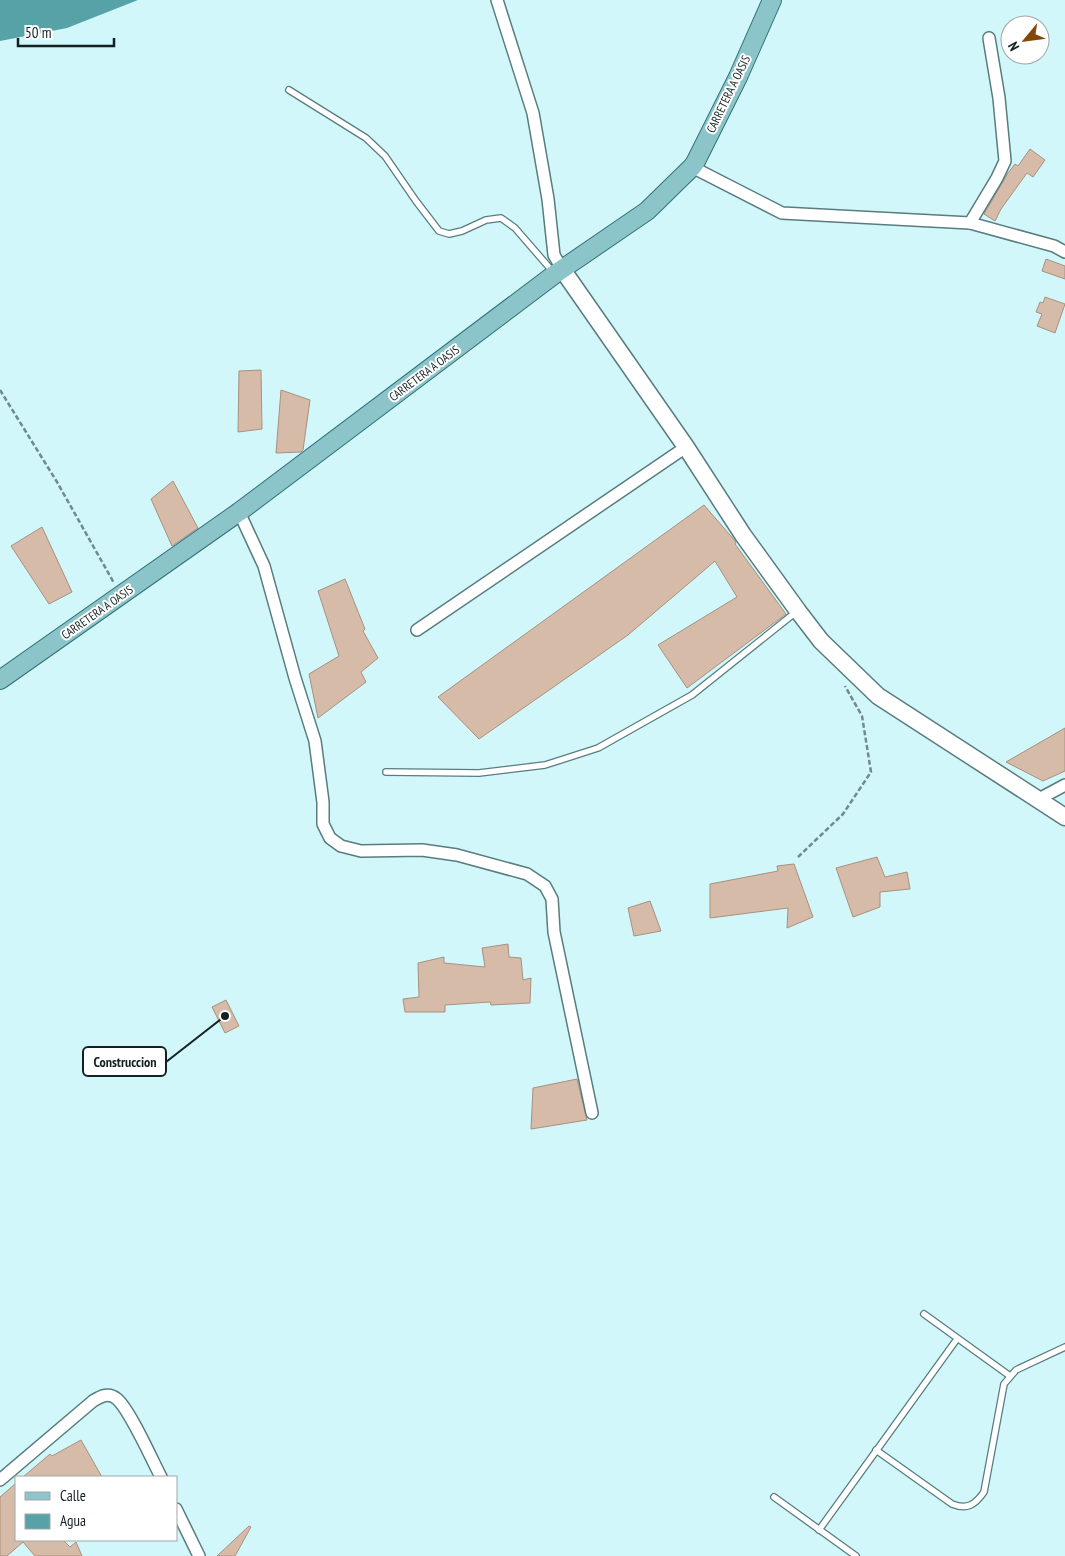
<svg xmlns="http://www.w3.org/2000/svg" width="1065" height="1556" font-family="'PT Sans Narrow',sans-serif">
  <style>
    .water { fill: #57a2a7 }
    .building { fill: #d6bba9; stroke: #a9907f }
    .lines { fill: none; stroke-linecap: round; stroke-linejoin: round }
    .lane-casing { stroke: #597c7e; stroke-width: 8 }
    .street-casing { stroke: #597c7e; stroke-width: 14 }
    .secondary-casing { stroke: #597c7e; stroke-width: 19 }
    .primary-casing { stroke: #307277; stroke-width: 20 }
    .path { stroke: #718a8c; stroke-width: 2.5; stroke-dasharray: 5 2.5; stroke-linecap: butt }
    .lane { stroke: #fff; stroke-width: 5.5 }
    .street { stroke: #fff; stroke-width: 11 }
    .secondary { stroke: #fff; stroke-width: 16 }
    .primary { stroke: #8cc5c9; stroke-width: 18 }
    .labels { text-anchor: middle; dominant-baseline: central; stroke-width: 4; stroke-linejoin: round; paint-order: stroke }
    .street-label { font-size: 12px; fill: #132122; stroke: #fff }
    .leader { fill: none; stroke: #132122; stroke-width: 2 }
    .callout-dot { fill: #132122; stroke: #fff; stroke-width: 2 }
    .callout { fill: #fff; stroke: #132122; stroke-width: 2 }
    .callout-label { font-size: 14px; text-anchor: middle; font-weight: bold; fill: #132122 }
  </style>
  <rect width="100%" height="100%" fill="#d1f7fa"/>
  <!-- water -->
  <path class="water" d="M0,0h138l-71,28 -67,13z"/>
  <!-- building -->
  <g class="building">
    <path d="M1030,149l15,11 -12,17 -6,-4 -26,36 -6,12 -11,-7 24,-41 7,-9 3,2z"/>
    <path d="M1046,259l19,7v13l-23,-8z"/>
    <path d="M1045,297l20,7 -10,29 -18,-7 5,-12 -6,-2 4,-10 3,1z"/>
    <path d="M261,370l1,59 -24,3 1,-61z"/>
    <path d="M281,390l29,10 -7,50 -2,2 -25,1z"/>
    <path d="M173,481l25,47 -26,18 -21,-47z"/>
    <path d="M704,505l32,37 -1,2 51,70 -99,74 -29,-43 79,-48 -22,-36 -87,74 -149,104 -41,-42z"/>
    <path d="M42,527l30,65 -23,12 -38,-58z"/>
    <path d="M345,579l20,50 -2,2 15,27 -17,14 5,10 -48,36 -9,-44 30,-18 -21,-65z"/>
    <path d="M1065,728v43l-22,10 -37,-19z"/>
    <path d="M877,857l8,20 22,-5 3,17 -30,3v15l-27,10 -17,-49z"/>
    <path d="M794,864l19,53 -26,11 1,-20 -78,10v-34l68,-13 -1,-5z"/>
    <path d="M650,901l11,30 -27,5 -6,-28z"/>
    <path d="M508,944l1,13 12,1 2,22 8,-2 -1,25 -39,2 -1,-3 -45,3v7h-40l-2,-13 16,-2 -1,-34 26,-6v6l41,4 -3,-19z"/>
    <path d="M226,1000l13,26 -14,7 -13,-26z"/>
    <path d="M577,1079l10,41 -56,9 2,-41z"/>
    <path d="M81,1440l21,37h-79l27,-23 2,2z"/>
    <path d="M16,1483v57h47l7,7 6,-5 6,14h-47l-12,-14 -16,14h-7v-59z"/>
    <path d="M249,1526l2,1 -16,29h-18z"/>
  </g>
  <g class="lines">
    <!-- lane casing -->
    <g class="lane-casing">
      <g id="lane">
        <path d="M289,90l77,48 19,18 31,45 23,30 10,3 13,-3 24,-11 15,-2 14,10 39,45"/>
        <path d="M386,772l93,1 66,-8 53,-17 94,-53 104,-83"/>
        <path d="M924,1314l86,62"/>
        <path d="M876,1450l76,54c15,6 23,1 32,-12l20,-108 12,-14 49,-23"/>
        <path d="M774,1497l82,59"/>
        <path d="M819,1530l138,-191"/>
      </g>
    </g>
    <!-- street casing -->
    <g class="street-casing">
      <g id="street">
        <path d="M497,0l36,113 15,86 6,56 8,14"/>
        <path d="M692,167l90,46 188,10 84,23 11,6"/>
        <path d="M970,223l27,-45 8,-17 -6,-63 -10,-60"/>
        <path d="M239,512l25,54 31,112 20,63 8,61v22l7,14 11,8 20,5 61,-1 35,5 70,19 18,12 7,13 2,33 38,181"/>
        <path d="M417,630l269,-183"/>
        <path d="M1037,800l28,-15"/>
        <path d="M0,1480l93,-79c8,-5 16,-9 24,-2 13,11 35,61 44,78"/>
        <path d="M176,1509l23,47"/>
      </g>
    </g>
    <!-- secondary casing -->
    <g class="secondary-casing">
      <path id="secondary" d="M562,269l124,178 57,88 55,76 23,30 57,55 187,121"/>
    </g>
    <!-- primary casing -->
    <g class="primary-casing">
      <path id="primary" d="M0,680l239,-168 316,-238 92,-63 45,-44 3,-4 43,-86 34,-77"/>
    </g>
    <!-- path -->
    <g class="path">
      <path d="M0,390l57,92 57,101"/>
      <path d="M798,857l45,-43 28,-42 -9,-56 -17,-30"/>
    </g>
    <!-- lane -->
    <use href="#lane" class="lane"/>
    <!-- street -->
    <use href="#street" class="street"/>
    <!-- secondary -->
    <use href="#secondary" class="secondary"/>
    <!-- primary -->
    <use href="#primary" class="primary"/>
  </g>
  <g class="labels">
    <!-- street labels -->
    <g class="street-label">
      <text transform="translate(728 94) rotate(-64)">CARRETERA A OASIS</text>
      <text transform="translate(424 373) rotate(-37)">CARRETERA A OASIS</text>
      <text transform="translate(97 612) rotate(-35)">CARRETERA A OASIS</text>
    </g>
  </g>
  <!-- callouts -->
  <path class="leader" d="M225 1016L166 1062"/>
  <circle class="callout-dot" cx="225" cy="1016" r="5"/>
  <rect class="callout" x="83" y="1047" width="83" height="29" rx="5"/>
  <g class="callout-label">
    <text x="125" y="1067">Construccion</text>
  </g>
  <!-- legend -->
  <rect x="15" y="1476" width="162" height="65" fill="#ffffff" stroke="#a1a6a7"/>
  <rect x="25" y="1492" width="25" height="8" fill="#8cc5c9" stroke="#a1a6a7"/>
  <text x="60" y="1501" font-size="15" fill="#132122">Calle</text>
  <rect x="25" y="1514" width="25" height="15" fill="#57a2a7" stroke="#a1a6a7"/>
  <text x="60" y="1526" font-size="15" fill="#132122">Agua</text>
  <!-- north arrow -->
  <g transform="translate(1025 40) rotate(241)"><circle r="24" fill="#ffffff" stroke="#a1a6a7"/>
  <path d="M0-4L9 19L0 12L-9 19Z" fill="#85460a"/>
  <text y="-8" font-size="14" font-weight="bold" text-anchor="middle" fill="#132122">N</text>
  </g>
  <!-- scale -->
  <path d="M18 38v8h96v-8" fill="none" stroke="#132122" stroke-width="2.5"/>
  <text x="25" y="38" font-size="15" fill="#132122" stroke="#ffffff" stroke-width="4" paint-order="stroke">50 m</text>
</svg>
